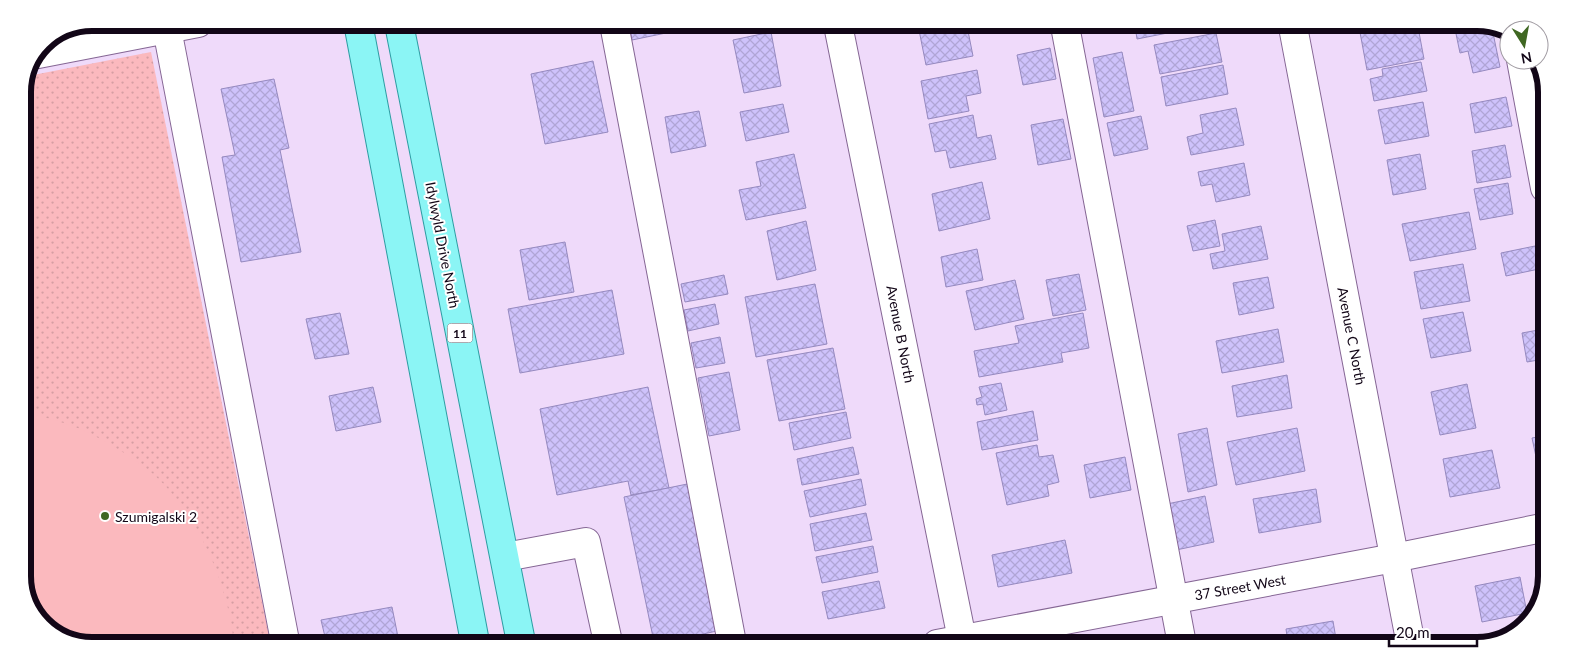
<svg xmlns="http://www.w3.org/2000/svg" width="1569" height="668" font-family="Lato,sans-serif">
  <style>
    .park { fill: url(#park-dots) }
    .pitch { fill: #fbb9be }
    .building { fill: url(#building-cross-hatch); stroke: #9589bf }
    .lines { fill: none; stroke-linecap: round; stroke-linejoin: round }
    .minor-casing { stroke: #856694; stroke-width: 30 }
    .major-casing { stroke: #2e9da3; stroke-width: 30 }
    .minor { stroke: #fff; stroke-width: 28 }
    .major { stroke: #8bf5f5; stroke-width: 28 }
    .poi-dot { fill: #3f6722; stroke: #fff; stroke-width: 2 }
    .labels { text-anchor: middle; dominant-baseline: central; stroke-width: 4; stroke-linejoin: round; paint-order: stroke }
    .shield { fill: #fff; stroke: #59515d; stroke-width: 1 }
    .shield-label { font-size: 12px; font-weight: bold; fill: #120617 }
    .street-label { font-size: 14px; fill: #120617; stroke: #fff }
    .poi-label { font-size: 14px; fill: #120617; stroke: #fff; text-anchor: start }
    .rim { fill: none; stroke: #120617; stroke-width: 6 }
  </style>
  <defs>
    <pattern id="park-dots" width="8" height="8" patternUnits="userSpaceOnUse" patternTransform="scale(1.25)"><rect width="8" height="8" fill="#fbb9be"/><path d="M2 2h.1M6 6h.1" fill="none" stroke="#d69ea3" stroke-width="1.8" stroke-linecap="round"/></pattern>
    <pattern id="building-cross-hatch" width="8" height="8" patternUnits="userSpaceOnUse" patternTransform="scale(1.25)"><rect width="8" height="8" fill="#cec2fb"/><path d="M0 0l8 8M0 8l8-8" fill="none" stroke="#b0a5d6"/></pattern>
  </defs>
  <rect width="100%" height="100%" fill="#efdafa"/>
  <!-- park -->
  <path class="park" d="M151,52l119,589 -204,-1 -29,-22 -14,-37v-493l5,-12z"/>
  <!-- pitch -->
  <path class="pitch" d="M23,411c22,7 47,12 68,23 21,11 43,24 61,39 30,26 54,68 67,105 6,20 14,42 14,63l-167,-1 -29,-22 -14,-37z"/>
  <!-- building -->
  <g class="building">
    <path d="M629,24l36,1 1,8 -34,7z"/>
    <path d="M944,26h23l6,30 -47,9 -7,-35z"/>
    <path d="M1135,26l57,1 1,1 -56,11z"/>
    <path d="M1359,27h59l6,32 -57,11z"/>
    <path d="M1463,28h29l8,39 -27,6 -5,-22 -8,2 -5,-24z"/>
    <path d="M771,32l10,54 -37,7 -11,-53z"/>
    <path d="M1216,33l6,29 -62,12 -6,-29z"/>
    <path d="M1050,48l6,31 -33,6 -6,-30z"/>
    <path d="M1122,52l12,59 -30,6 -11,-59z"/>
    <path d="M593,61l15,71 -63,12 -14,-70z"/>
    <path d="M1421,62l6,29 -53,10 -4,-22 13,-3 -1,-7z"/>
    <path d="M1223,65l5,29 -62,12 -5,-29z"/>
    <path d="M977,70l4,23 -15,3 3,15 -41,8 -7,-38z"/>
    <path d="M274,79l15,69 -9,2 21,102 -60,10 -19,-105 13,-2 -14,-66z"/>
    <path d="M1506,97l6,29 -37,7 -5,-29z"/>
    <path d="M1423,102l6,34 -44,8 -7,-34z"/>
    <path d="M783,104l6,28 -43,9 -6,-29z"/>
    <path d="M1236,108l8,37 -53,10 -4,-18 16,-4 -3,-18z"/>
    <path d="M699,111l7,35 -35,7 -6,-36z"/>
    <path d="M973,115l4,23 14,-3 5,24 -46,9 -4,-18 -11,2 -6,-28z"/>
    <path d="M1141,116l7,33 -34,7 -7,-33z"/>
    <path d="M1063,119l8,40 -33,6 -7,-40z"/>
    <path d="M1505,145l6,32 -34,6 -5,-32z"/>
    <path d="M794,154l12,54 -60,12 -7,-30 22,-4 -5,-24z"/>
    <path d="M1420,154l6,35 -33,6 -6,-35z"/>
    <path d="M1244,163l6,32 -34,7 -4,-18 -11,2 -3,-14z"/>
    <path d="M982,182l8,37 -51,12 -7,-37z"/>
    <path d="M1508,183l5,31 -33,6 -6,-31z"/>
    <path d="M1469,212l7,37 -66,12 -8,-37z"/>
    <path d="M1215,220l5,26 -27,5 -6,-25z"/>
    <path d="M806,221l10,49 -39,10 -10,-49z"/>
    <path d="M1261,226l7,33 -55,10 -3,-15 15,-3 -3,-17z"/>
    <path d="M565,242l9,50 -45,8 -9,-50z"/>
    <path d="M1535,246l4,23 -33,7 -5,-23z"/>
    <path d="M977,249l6,31 -37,7 -5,-30z"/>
    <path d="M1463,264l7,37 -49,8 -7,-37z"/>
    <path d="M1079,274l7,36 -33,6 -7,-36z"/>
    <path d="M724,275l4,19 -43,8 -4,-18z"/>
    <path d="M1268,277l6,31 -35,7 -6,-32z"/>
    <path d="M1015,280l9,39 -49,11 -9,-39z"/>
    <path d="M815,284l12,60 -71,13 -11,-60z"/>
    <path d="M612,290l12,64 -104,19 -12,-64z"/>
    <path d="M715,304l4,20 -31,7 -4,-21z"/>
    <path d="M1463,312l8,39 -40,7 -8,-39z"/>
    <path d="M340,313l9,41 -34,5 -9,-40z"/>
    <path d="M1083,313l6,35 -28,5 2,9 -84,15 -5,-26 45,-8 -4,-17z"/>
    <path d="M1278,329l6,33 -62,11 -6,-32z"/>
    <path d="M1544,329v30l-17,3 -5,-29z"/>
    <path d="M720,337l5,26 -29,5 -5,-25z"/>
    <path d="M833,348l12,61 -66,12 -12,-61z"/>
    <path d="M729,372l11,58 -31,6 -11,-58z"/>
    <path d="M1287,375l5,33 -55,9 -5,-31z"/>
    <path d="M1001,383l6,27 -22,5 -2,-11 -6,1 -1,-6 6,-2 -3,-10z"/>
    <path d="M1467,384l9,44 -36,7 -9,-43z"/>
    <path d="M373,387l8,35 -45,9 -7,-35z"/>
    <path d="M648,387l21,101 -38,7 -3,-14 -71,14 -17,-86z"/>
    <path d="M1033,411l5,29 -56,10 -5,-28z"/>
    <path d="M846,412l5,26 -57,12 -5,-27z"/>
    <path d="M1207,428l10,57 -29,7 -10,-58z"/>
    <path d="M1297,428l8,43 -69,14 -9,-43z"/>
    <path d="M1543,436v34l-4,1 -7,-33z"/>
    <path d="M1037,445l2,12 14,-2 6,27 -12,3 2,11 -42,9 -11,-52z"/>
    <path d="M853,447l6,27 -57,11 -5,-26z"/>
    <path d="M1492,450l8,38 -50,9 -7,-38z"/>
    <path d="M1125,457l6,33 -41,8 -6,-33z"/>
    <path d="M861,479l5,26 -56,12 -6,-26z"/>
    <path d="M697,482l29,147 -64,14 -8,-1 -30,-145z"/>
    <path d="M1316,489l5,33 -62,11 -6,-34z"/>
    <path d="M1205,496l9,46 -38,8 -9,-46z"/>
    <path d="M866,513l6,27 -57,11 -5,-27z"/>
    <path d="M1065,540l7,33 -74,14 -6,-32z"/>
    <path d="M873,546l5,26 -56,11 -6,-26z"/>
    <path d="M1520,577l7,36 -45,9 -7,-36z"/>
    <path d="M879,581l6,27 -57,11 -6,-27z"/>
    <path d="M392,607l7,35 -73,-1 -5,-21z"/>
    <path d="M1333,621l3,18 -4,1 1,5h-54l-1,-7 9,-2 -1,-7z"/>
  </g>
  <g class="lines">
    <!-- minor casing -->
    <g class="minor-casing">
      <g id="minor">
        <path d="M614,24l118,619"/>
        <path d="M838,25l125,619"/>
        <path d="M1065,26l117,618"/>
        <path d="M1293,27l118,618"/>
        <path d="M167,29l118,612"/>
        <path d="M38,54l160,-31"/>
        <path d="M1521,60l24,128"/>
        <path d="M505,557l81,-15 22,100"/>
        <path d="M937,644l457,-86 148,-30"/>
      </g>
    </g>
    <!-- major casing -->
    <g class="major-casing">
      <g id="major">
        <path d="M358,23l117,619"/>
        <path d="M399,24l122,618"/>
      </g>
    </g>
    <!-- minor -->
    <use href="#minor" class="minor"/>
    <!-- major -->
    <use href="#major" class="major"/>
  </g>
  <!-- markers -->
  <circle class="poi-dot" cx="105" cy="516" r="5"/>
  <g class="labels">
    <!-- shield labels -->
    <rect class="shield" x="447.5" y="323.5" width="25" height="19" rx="4"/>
    <g class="shield-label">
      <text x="460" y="333">11</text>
    </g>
    <!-- street labels -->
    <g class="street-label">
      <text transform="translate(443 245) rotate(79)">Idylwyld Drive North</text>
      <text transform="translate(901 334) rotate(79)">Avenue B North</text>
      <text transform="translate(1352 336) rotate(79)">Avenue C North</text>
      <text transform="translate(1240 587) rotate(-10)">37 Street West</text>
    </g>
    <!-- poi labels -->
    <g class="poi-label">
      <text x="115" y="516">Szumigalski 2</text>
    </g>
  </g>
  <!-- crop -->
  <path d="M0 0H1569V668H0ZM92 31H1477A61 61 0 0 1 1538 92V576A61 61 0 0 1 1477 637H92A61 61 0 0 1 31 576V92A61 61 0 0 1 92 31Z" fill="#fff" fill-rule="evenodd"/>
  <path class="rim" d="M92 31H1477A61 61 0 0 1 1538 92V576A61 61 0 0 1 1477 637H92A61 61 0 0 1 31 576V92A61 61 0 0 1 92 31Z"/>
  <!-- north arrow -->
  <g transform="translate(1524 45) rotate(169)"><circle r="24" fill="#ffffff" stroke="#a09ba2"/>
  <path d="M0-4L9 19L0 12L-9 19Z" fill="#3f6722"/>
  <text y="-8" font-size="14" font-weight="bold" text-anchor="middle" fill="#120617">N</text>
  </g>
  <!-- scale -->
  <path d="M1389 638v8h88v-8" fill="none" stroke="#120617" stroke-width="2.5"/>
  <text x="1396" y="638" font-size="15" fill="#120617" stroke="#ffffff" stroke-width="4" paint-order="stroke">20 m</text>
</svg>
